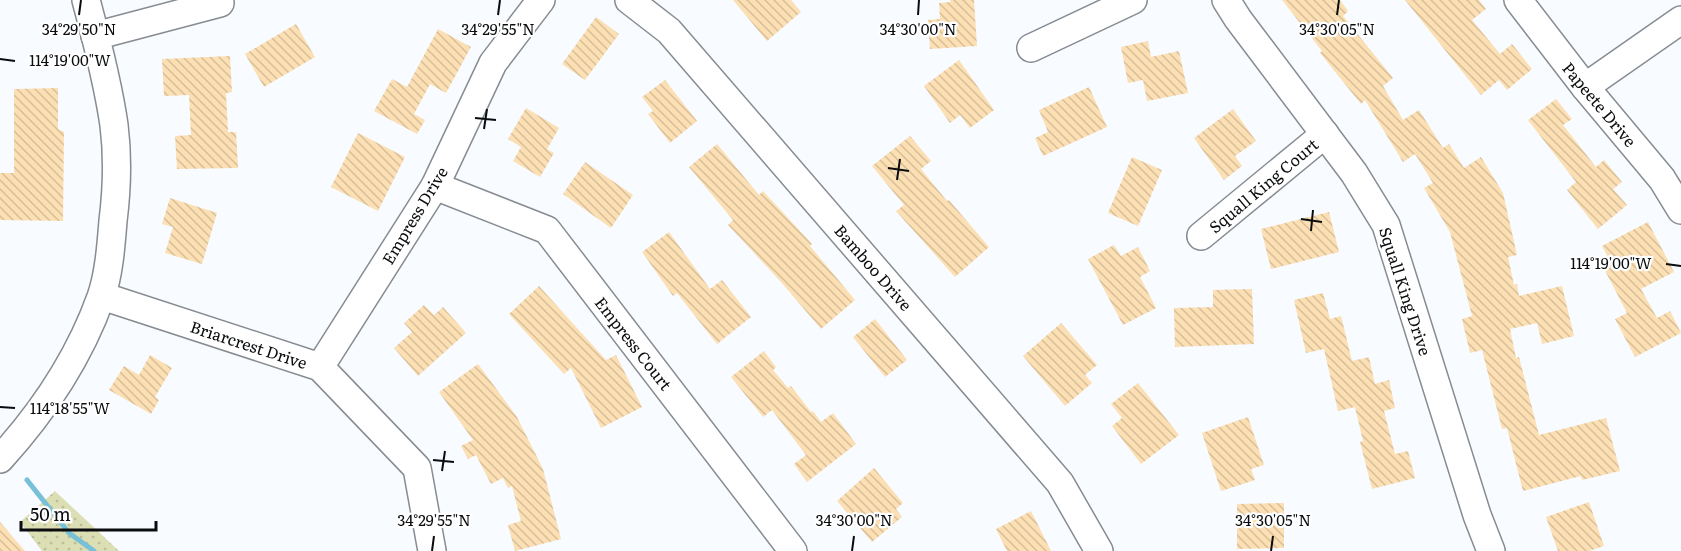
<svg xmlns="http://www.w3.org/2000/svg" width="1681" height="551" font-family="Literata,serif">
  <style>
    .grass { fill: url(#grass-dots) }
    .lines { fill: none; stroke-linecap: round; stroke-linejoin: round }
    .stream { stroke: #77c0d8; stroke-width: 5 }
    .building { fill: url(#building-back-hatch) }
    .minor-casing { stroke: #868c91; stroke-width: 30 }
    .minor { stroke: #fff; stroke-width: 27 }
    .ticks { fill: none; stroke: #0a0c0e; stroke-width: 2 }
    .labels { text-anchor: middle; dominant-baseline: central; stroke-width: 4.5; stroke-linejoin: round; paint-order: stroke }
    .street-label { font-size: 16px; fill: #0a0c0e; stroke: #fff }
    .ticks-label { font-size: 15px; text-anchor: middle; fill: #0a0c0e; stroke: #fff; stroke-width: 4.5; stroke-linejoin: round; paint-order: stroke }
  </style>
  <defs>
    <pattern id="grass-dots" width="8" height="8" patternUnits="userSpaceOnUse" patternTransform="scale(1.5)"><rect width="8" height="8" fill="#dcdfb4"/><path d="M2 2h.1M6 6h.1" fill="none" stroke="#bbbe9a" stroke-width="1.8" stroke-linecap="round"/></pattern>
    <pattern id="building-back-hatch" width="6" height="6" patternUnits="userSpaceOnUse" patternTransform="scale(1.5)"><rect width="6" height="6" fill="#fce0b4"/><path d="M-1 5l2 2M0 0l6 6M5-1l2 2" fill="none" stroke="#d7bf9a"/></pattern>
  </defs>
  <rect width="100%" height="100%" fill="#f8fbff"/>
  <!-- grass -->
  <path class="grass" d="M55,491l64,60h-77l-22,-29z"/>
  <g class="lines">
    <!-- stream -->
    <path class="stream" d="M27,480l42,53 25,18"/>
  </g>
  <!-- building -->
  <g class="building">
    <path d="M733,0h58l10,12 -34,29z"/>
    <path d="M950,0h24l3,46 -47,3 -2,-29 12,-1 -1,-16 12,-1z"/>
    <path d="M1282,0h58l8,11 -5,5 50,62 -10,8 20,34 16,-10 24,38 6,-4 15,24 17,-11 22,36 14,62 -9,2 6,28 3,-1 2,12 43,-10 12,50 -32,8 -5,-21 -27,6 6,29 3,-1 20,78 67,-17 14,53 -38,9 -1,-4 -58,15 -16,-63 -5,1 -20,-79 -12,3 -8,-34 10,-3 -22,-84 -26,-44 9,-5 -18,-29 -12,8 -38,-62 -4,4 -41,-51 2,-2z"/>
    <path d="M1405,0h74l7,9 -14,11 28,34 12,-10 20,25 -25,21 -8,-10 -18,15z"/>
    <path d="M596,17l23,17 -34,46 -23,-16z"/>
    <path d="M296,24l19,33 -51,30 -19,-33z"/>
    <path d="M438,29l33,18 -25,46 -16,-9 -16,30 11,6 -8,14 -43,-23 18,-32 15,8z"/>
    <path d="M1148,41l3,16 28,-6 9,42 -41,8 -4,-21 -15,3 -7,-36z"/>
    <path d="M230,56l2,36 -6,1 2,39h8l2,36 -61,1 -2,-33 16,-1 -2,-40 -25,1 -2,-37z"/>
    <path d="M959,60l35,50 -24,18 -10,-13 -10,8 -26,-37z"/>
    <path d="M665,80l32,41 -27,22 -22,-29 5,-3 -11,-14z"/>
    <path d="M1089,87l18,40 -64,29 -8,-18 13,-6 -9,-22z"/>
    <path d="M58,88v41l6,3 -1,89 -63,-1v-47h14v-84z"/>
    <path d="M1556,99l16,20 -9,6 33,42 8,-7 18,22 -9,7 14,16 -29,24 -31,-39 9,-8 -48,-62z"/>
    <path d="M526,108l33,20 -12,21 7,4 -14,24 -27,-16 8,-14 -13,-8z"/>
    <path d="M1233,109l23,32 -21,15 7,10 -18,14 -30,-42z"/>
    <path d="M358,133l47,24 -27,54 -47,-24z"/>
    <path d="M910,136l21,25 -10,8 26,32 2,-1 40,47 -34,30 -59,-66 8,-6 -32,-39z"/>
    <path d="M717,144l42,51 4,-4 49,53 -2,2 45,54 -34,29 -40,-47 -53,-57 5,-5 -44,-53z"/>
    <path d="M1132,157l30,13 -24,56 -30,-13z"/>
    <path d="M585,162l48,33 -22,33 -48,-34z"/>
    <path d="M170,198l47,15 -15,51 -37,-11 8,-26 -11,-3z"/>
    <path d="M1329,212l10,40 -68,17 -10,-40z"/>
    <path d="M1648,222l26,50 -33,17 16,29 13,-7 11,22 -46,24 -20,-38 12,-6 -27,-52 8,-4 -6,-11z"/>
    <path d="M669,232l41,57 12,-9 29,37 -34,27 -40,-51 -4,3 -31,-44z"/>
    <path d="M1114,245l7,11 17,-9 12,24 -10,6 16,31 -33,17 -35,-66z"/>
    <path d="M539,286l67,74 10,-5 26,52 -41,21 -30,-60 -7,6 -55,-60z"/>
    <path d="M1252,289l2,55 -79,3 -1,-39 39,-1v-17z"/>
    <path d="M1323,293l7,26 11,-3 11,45 17,-4 6,27 14,-4 6,28 -11,3 11,43 13,-3 7,27 -43,11 -12,-47 3,-1 -8,-34 -17,4 -14,-62 -18,4 -12,-53z"/>
    <path d="M424,305l10,10 9,-8 23,26 -48,43 -24,-28 18,-16 -8,-9z"/>
    <path d="M875,319l32,41 -22,17 -32,-40z"/>
    <path d="M1061,323l36,42 -12,10 7,8 -27,23 -42,-50z"/>
    <path d="M764,351l12,16 -3,3 15,18 3,-2 20,26 2,-1 8,11 12,-9 23,31 -49,38 -13,-18 12,-9 -34,-45 -9,7 -32,-40z"/>
    <path d="M150,355l22,13 -17,29 4,3 -8,14 -42,-24 15,-24 15,9z"/>
    <path d="M478,364l39,53 26,52 18,70 -46,12 -7,-26 13,-4 -9,-35 -4,2 -5,-10 -12,6 -15,-29 -8,4 -7,-13 12,-6 -34,-48z"/>
    <path d="M1138,383l41,52 -38,29 -29,-38 10,-8 -11,-14z"/>
    <path d="M1248,417l16,48 -13,4 4,11 -34,11 -19,-58z"/>
    <path d="M874,468l29,35 -7,6 6,8 -30,25 -35,-41z"/>
    <path d="M1589,502l15,44 -15,5h-31l-12,-34z"/>
    <path d="M1284,503v45l-47,1v-45z"/>
    <path d="M1031,511l20,40h-44l-11,-22z"/>
    <path d="M0,522l25,29h-25z"/>
  </g>
  <g class="lines">
    <!-- minor casing -->
    <g class="minor-casing">
      <g id="minor">
        <path d="M629,0l40,31 391,452 39,68"/>
        <path d="M1226,0l12,19 116,154 32,52 91,290 14,36"/>
        <path d="M1518,0l67,87 77,92 19,31"/>
        <path d="M95,36l125,-33"/>
        <path d="M1031,48l102,-48"/>
        <path d="M1585,87l96,-67"/>
        <path d="M435,186l112,44 246,321"/>
        <path d="M1201,236l124,-102"/>
        <path d="M102,296l218,71 97,101 15,83"/>
        <path d="M320,367l115,-181 58,-123 48,-63"/>
        <path d="M0,459c43,-47 79,-101 101,-162 8,-23 10,-51 12,-76 4,-32 5,-64 1,-96 -6,-42 -17,-84 -28,-125"/>
      </g>
    </g>
    <!-- minor -->
    <use href="#minor" class="minor"/>
  </g>
  <!-- ticks -->
  <path class="ticks" d="M79,15l2,-15M498,15l2,-15M918,15l1,-15M1337,15l2,-15M0,59l15,2M475,118l21,2M484,129l3,-20M888,168l21,3M897,180l3,-21M1301,219l21,3M1311,231l2,-21M1666,264l15,2M0,407l15,1M433,460l21,2M442,471l3,-20M432,551l2,-15M852,551l2,-15M1271,551l2,-15"/>
  <g class="labels">
    <!-- street labels -->
    <g class="street-label">
      <text transform="translate(1600 104) rotate(50)">Papeete Drive</text>
      <text transform="translate(1263 185) rotate(-40)">Squall King Court</text>
      <text transform="translate(414 215) rotate(-59)">Empress Drive</text>
      <text transform="translate(874 267) rotate(49)">Bamboo Drive</text>
      <text transform="translate(1406 291) rotate(72)">Squall King Drive</text>
      <text transform="translate(634 343) rotate(52)">Empress Court</text>
      <text transform="translate(249 344) rotate(18)">Briarcrest Drive</text>
    </g>
  </g>
  <g class="ticks-label">
    <text x="79" y="35">34°29'50"N</text>
    <text x="498" y="35">34°29'55"N</text>
    <text x="918" y="35">34°30'00"N</text>
    <text x="1337" y="35">34°30'05"N</text>
    <text x="70" y="66">114°19'00"W</text>
    <text x="1611" y="269">114°19'00"W</text>
    <text x="70" y="414">114°18'55"W</text>
    <text x="434" y="526">34°29'55"N</text>
    <text x="854" y="526">34°30'00"N</text>
    <text x="1273" y="526">34°30'05"N</text>
  </g>
  <!-- scale -->
  <path d="M21 521v9h135v-9" fill="none" stroke="#0a0c0e" stroke-width="3"/>
  <text x="30" y="521" font-size="18" fill="#0a0c0e" stroke="#ffffff" stroke-width="4.5" paint-order="stroke">50 m</text>
</svg>
